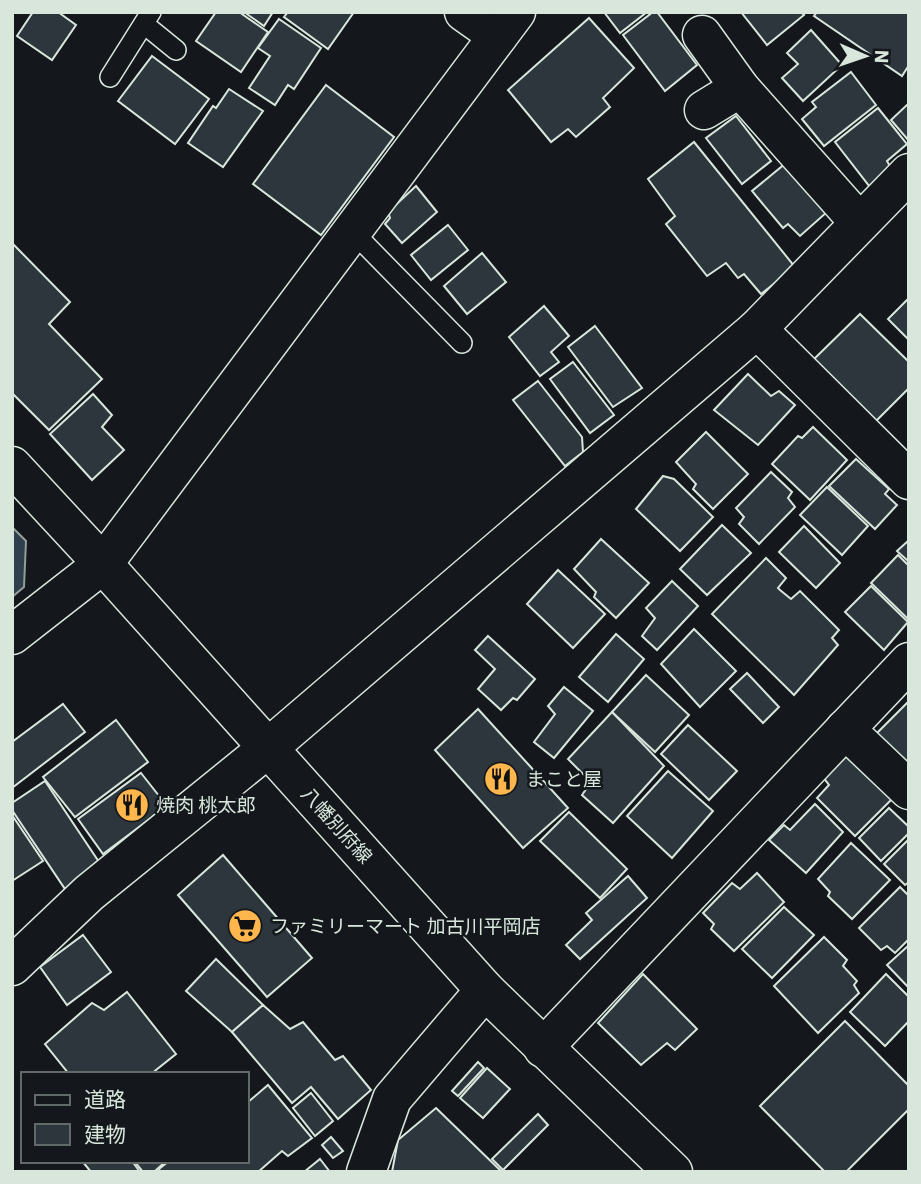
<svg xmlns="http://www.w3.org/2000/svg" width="921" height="1184" font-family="'IBM Plex Sans','Noto Sans JP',sans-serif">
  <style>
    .water { fill: #2f3f4d; stroke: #939e99; stroke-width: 2 }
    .building { fill: #2c363c; stroke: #d8e6dc; stroke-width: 2 }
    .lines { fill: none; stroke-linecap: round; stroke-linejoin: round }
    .lane-casing { stroke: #d8e6dc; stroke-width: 22 }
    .street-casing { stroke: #d8e6dc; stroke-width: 41 }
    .secondary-casing { stroke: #d8e6dc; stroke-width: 41 }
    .lane { stroke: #14181c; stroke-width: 19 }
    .street { stroke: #14181c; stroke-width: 38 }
    .secondary { stroke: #14181c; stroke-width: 38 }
    .labels { text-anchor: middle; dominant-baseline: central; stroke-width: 5; stroke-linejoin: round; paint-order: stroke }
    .poi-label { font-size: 19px; fill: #d8e6dc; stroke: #14181c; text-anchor: start }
    .street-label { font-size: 19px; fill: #d8e6dc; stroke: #14181c }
  </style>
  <rect width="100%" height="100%" fill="#14181c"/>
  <!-- water -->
  <path class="water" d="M12,527l14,14 -2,46 -12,10z"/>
  <!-- building -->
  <g class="building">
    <path d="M33,12h25l18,13 -24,35 -35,-24z"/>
    <path d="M216,12h23l29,20 -27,40 -45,-31z"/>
    <path d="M244,12h29l-9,14z"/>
    <path d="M288,12h66l-26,37 -44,-32z"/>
    <path d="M604,12h43l-27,21z"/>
    <path d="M653,12h4l40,53 -32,26 -42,-56z"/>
    <path d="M741,12h60l3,3 -37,30z"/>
    <path d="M817,12h92v53l-7,11 -88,-60z"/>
    <path d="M589,18l45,50 -31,30 7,9 -34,30 -8,-8 -17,13 -43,-52z"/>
    <path d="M279,19l42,29 -27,41 -6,-4 -13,20 -26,-17 21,-32 -12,-8z"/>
    <path d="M811,30l31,35 -39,36 -21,-23 16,-14 -11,-11z"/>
    <path d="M152,56l57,43 -34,45 -57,-43z"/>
    <path d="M851,72l25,33 -52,41 -22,-27 14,-12 -4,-5z"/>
    <path d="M326,85l68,52 -73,98 -68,-51z"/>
    <path d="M229,89l34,22 -40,56 -35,-24 25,-37 3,2z"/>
    <path d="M909,103v38l-18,-21z"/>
    <path d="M878,108l29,36 -20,17 5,9 -22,17 -35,-45z"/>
    <path d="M736,116l35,45 -29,23 -36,-46z"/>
    <path d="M694,142l101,125 -34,27 -17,-20 -6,4 -12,-15 -19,13 -41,-52 9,-8 -27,-37z"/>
    <path d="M786,163l41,49 -27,24 -12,-12 -5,4 -31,-37z"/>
    <path d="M416,186l21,26 -35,31 -17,-19 5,-6 -2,-6z"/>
    <path d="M448,225l20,25 -37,30 -20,-25z"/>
    <path d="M12,243l58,59 -21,22 53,55 -53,51 -37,-37z"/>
    <path d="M482,253l24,29 -39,32 -23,-28z"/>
    <path d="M909,298v42l-21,-21z"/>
    <path d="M544,306l25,30 -18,16 8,10 -19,14 -31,-39z"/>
    <path d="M860,314l49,48v26l-36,36 -62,-62z"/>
    <path d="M595,326l47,62 -29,19 -45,-60z"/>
    <path d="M573,362l41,53 -24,18 -40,-54z"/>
    <path d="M748,374l23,22 8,-5 16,14 -37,40 -44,-35z"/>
    <path d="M538,381l44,56 1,15 -18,14 -52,-66z"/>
    <path d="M93,394l19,21 -10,12 22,23 -32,30 -42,-46z"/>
    <path d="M813,427l34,33 -37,40 -38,-36 26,-28 4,2z"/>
    <path d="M706,432l42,42 -35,35 -20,-20 3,-5 -20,-22z"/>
    <path d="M856,459l33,30 -4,5 12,11 -22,24 -46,-43z"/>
    <path d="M771,472l21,20 -4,6 7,9 -36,37 -20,-20 5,-7 -8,-9z"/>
    <path d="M663,476l11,3 39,38 -33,34 -44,-42z"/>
    <path d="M827,487l41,39 -26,29 -42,-40z"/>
    <path d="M722,525l29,28 -44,42 -27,-26z"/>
    <path d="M804,526l36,37 -24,25 -37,-36z"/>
    <path d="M601,539l48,44 -33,35 -22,-21 2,-5 -22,-23z"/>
    <path d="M909,540v22l-12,-11z"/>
    <path d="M898,555l11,11v54l-38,-37z"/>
    <path d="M766,558l20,20 -8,10 2,2 11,9 9,-8 39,39 -7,8 6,7 -44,50 -82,-81z"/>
    <path d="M558,570l47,44 -32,34 -46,-44z"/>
    <path d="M672,581l26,25 -41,44 -15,-14 13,-18 -9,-10z"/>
    <path d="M871,586l37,36 -24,28 -39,-38z"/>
    <path d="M694,629l42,42 -36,36 -39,-43z"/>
    <path d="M616,634l28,25 -36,43 -29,-25z"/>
    <path d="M488,636l47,43 -18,21 -4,-2 -12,12 -23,-21 17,-20 -20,-19z"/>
    <path d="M747,673l32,34 -16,16 -33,-34z"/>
    <path d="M646,675l43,40 -34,37 -43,-40z"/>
    <path d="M564,687l29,24 -39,47 -20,-16 21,-28 -7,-8z"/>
    <path d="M909,701v63l-34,-29z"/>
    <path d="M63,704l22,28 -73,56v-46z"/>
    <path d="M478,709l90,99 -45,40 -88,-98z"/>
    <path d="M612,712l52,54 -51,57 -31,-28 9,-13 -23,-23z"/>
    <path d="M116,720l32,42 -73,55 -32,-40z"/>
    <path d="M688,725l49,46 -28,29 -48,-46z"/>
    <path d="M845,753l47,46 -37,37 -38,-38 12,-13 -6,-8z"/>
    <path d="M668,771l45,40 -41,47 -45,-42z"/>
    <path d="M141,773l26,33 -64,48 -25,-35z"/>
    <path d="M45,781l56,84 -36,24 -53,-79v-7z"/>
    <path d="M815,804l28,28 -37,41 -37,-33 15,-15 6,5z"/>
    <path d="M889,808l20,19v6l-28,28 -22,-23z"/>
    <path d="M569,812l58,57 -27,29 -60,-57z"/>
    <path d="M12,815l31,46 -31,20z"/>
    <path d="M909,839v43l-4,3 -21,-21z"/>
    <path d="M851,843l39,37 -38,39 -24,-23 2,-4 -12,-13z"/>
    <path d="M223,855l89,103 -45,39 -89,-102z"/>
    <path d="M757,873l27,29 -50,49 -23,-22 3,-5 -11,-11 29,-30 8,6z"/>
    <path d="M628,876l19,22 -67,61 -14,-14 26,-25 -6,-7z"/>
    <path d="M900,887l9,9v43l-14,14 -8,-7 -6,4 -22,-22z"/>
    <path d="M784,907l30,28 -42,43 -30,-29z"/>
    <path d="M83,935l28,37 -44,33 -27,-38z"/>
    <path d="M824,937l23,23 -4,6 14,15 -3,4 5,8 -41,40 -44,-47z"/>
    <path d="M909,945v43l-22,-23z"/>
    <path d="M216,959l47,46 -31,27 -46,-41z"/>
    <path d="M643,974l54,55 -22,21 -8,-7 -26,22 -43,-42z"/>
    <path d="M886,974l23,23v24l-24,25 -35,-34z"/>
    <path d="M127,992l49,62 -25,20h-82l-24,-30 47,-41 12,7z"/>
    <path d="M263,1005l27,24 13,-7 32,38 8,-4 28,34 -33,29 -27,-32 -19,16 -60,-71z"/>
    <path d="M845,1021l64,65v23l-63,63h-21l-65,-66z"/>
    <path d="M478,1062l6,6 -26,28 -6,-5z"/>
    <path d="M487,1068l23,21 -27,29 -23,-20z"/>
    <path d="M268,1085l44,53 -24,18 -6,-5 -24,21h-98l-1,-3 10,-8h78v-58z"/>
    <path d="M311,1093l22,28 -18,15 -22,-28z"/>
    <path d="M436,1108l66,64h-110l6,-32z"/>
    <path d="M538,1114l10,11 -45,45 -11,-11z"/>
    <path d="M331,1137l12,14 -10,7 -11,-13z"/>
    <path d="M320,1159l10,13h-26z"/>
    <path d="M82,1161h50l8,11h-49z"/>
    <path d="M134,1161h32l-12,11h-11z"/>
  </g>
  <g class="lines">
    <!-- lane casing -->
    <g class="lane-casing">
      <g id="lane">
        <path d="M144,24l32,26"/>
        <path d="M110,77l41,-65"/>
        <path d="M352,231l110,112"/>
      </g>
    </g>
    <!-- street casing -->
    <g class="street-casing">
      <g id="street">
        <path d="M464,12l34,24"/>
        <path d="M702,35l38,53 119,134"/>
        <path d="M704,110l36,-22"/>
        <path d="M757,329l152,151"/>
        <path d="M12,635l91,-71 413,-552"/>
        <path d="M845,729l64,61"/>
        <path d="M12,966l77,-73 179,-145 489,-419 152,-156"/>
        <path d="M543,1048l366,-386"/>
        <path d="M366,1172l26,-73 93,-109"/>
      </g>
    </g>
    <!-- secondary casing -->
    <g class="secondary-casing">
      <path id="secondary" d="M12,466l91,98 382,426 188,182"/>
    </g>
    <!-- lane -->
    <use href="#lane" class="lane"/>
    <!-- street -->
    <use href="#street" class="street"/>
    <!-- secondary -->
    <use href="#secondary" class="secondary"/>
  </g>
  <!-- icons -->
  <defs>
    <g id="restaurant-disc" transform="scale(1.75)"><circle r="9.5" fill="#ffb74d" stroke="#14181c"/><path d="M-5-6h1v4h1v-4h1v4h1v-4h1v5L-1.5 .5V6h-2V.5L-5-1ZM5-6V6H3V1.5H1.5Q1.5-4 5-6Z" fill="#111"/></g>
    <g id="supermarket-disc" transform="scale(1.75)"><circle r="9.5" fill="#ffb74d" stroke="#14181c"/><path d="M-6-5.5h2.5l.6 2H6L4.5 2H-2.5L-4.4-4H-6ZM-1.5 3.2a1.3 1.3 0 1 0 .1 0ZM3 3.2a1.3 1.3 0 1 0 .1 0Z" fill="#111"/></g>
  </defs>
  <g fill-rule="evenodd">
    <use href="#restaurant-disc" x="501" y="779"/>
    <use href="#restaurant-disc" x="132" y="805"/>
    <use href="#supermarket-disc" x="245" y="926"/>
  </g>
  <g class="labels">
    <!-- poi labels -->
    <g class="poi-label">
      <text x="526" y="779">まこと屋</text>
      <text x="156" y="805">焼肉 桃太郎</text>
      <text x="270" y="926">ファミリーマート 加古川平岡店</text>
    </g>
    <!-- street labels -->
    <g class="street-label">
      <text transform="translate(337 825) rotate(48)">八幡別府線</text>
    </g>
  </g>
  <!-- border -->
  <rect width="921" height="1184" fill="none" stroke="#d8e6dc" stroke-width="28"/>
  <!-- legend -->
  <rect x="21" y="1072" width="228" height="91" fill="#14181c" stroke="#626a69" stroke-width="2"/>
  <rect x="35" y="1095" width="35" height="10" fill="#14181c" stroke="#626a69" stroke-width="2"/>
  <text x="84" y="1107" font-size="21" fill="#d8e6dc">道路</text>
  <rect x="35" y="1124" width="35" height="21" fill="#2c363c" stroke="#626a69" stroke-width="2"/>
  <text x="84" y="1142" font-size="21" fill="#d8e6dc">建物</text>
  <!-- north arrow -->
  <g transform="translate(865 56) rotate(92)" stroke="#14181c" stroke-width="5" paint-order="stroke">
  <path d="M0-5L12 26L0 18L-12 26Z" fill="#d8e6dc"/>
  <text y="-10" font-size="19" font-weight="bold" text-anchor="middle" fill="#d8e6dc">N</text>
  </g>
</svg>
